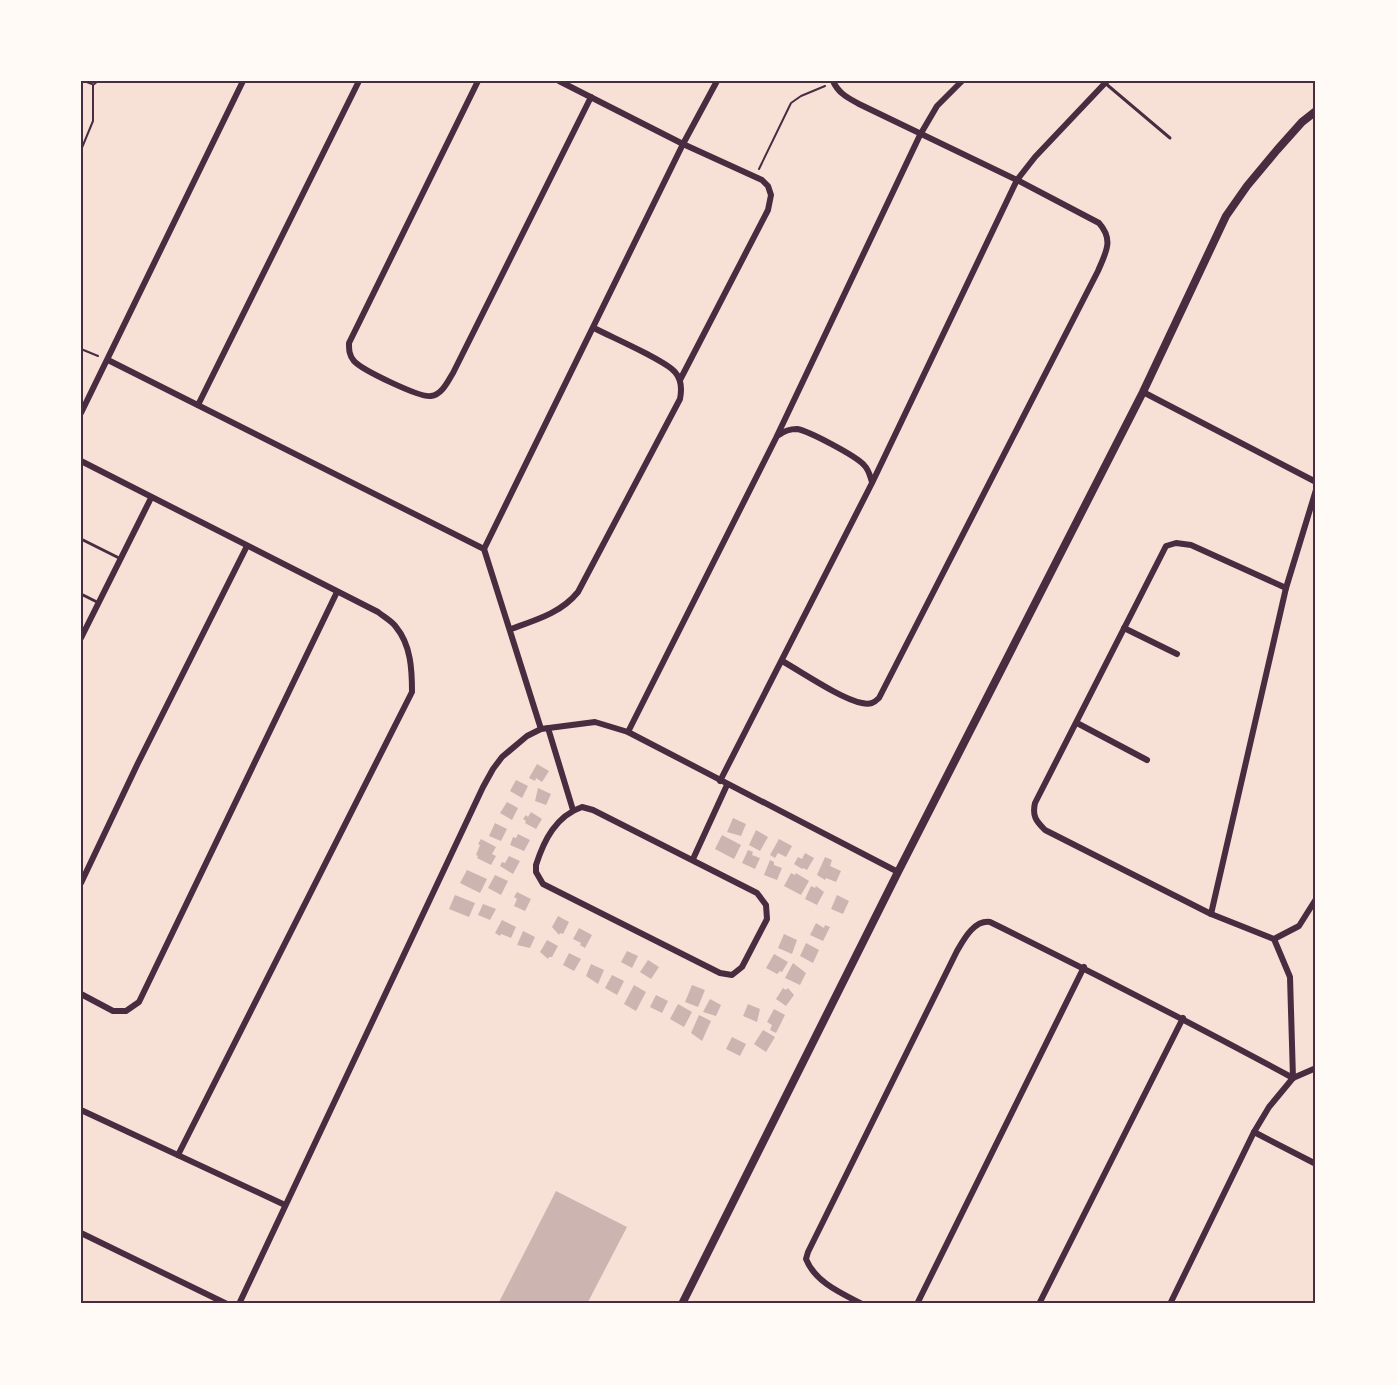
<svg xmlns="http://www.w3.org/2000/svg" width="1397" height="1385" font-family="'Open Sans',sans-serif">
  <style>
    .building { fill: #ccb4b1 }
    .lines { fill: none; stroke-linecap: round; stroke-linejoin: round }
    .path { stroke: #4a2c40; stroke-width: 2 }
    .service { stroke: #4a2c40; stroke-width: 3 }
    .minor { stroke: #4a2c40; stroke-width: 6 }
    .tertiary { stroke: #4a2c40; stroke-width: 8 }
    .neatline { fill: none; stroke: #4a2c40; stroke-width: 2 }
  </style>
  <rect width="100%" height="100%" fill="#f7e1d7"/>
  <!-- building -->
  <g class="building">
    <path d="M537,764l12,7 -7,11 -6,-4 -1,3 -6,-3z"/>
    <path d="M516,780l12,6 -6,12 -12,-7z"/>
    <path d="M538,788l13,6 -5,11 -11,-4z"/>
    <path d="M507,802l11,6 -6,12 -12,-7z"/>
    <path d="M531,812l11,7 -6,10 -11,-6 1,-2 -3,-2 3,-4 2,2z"/>
    <path d="M733,818l13,6 -5,12 -14,-4z"/>
    <path d="M495,823l12,6 -6,12 -12,-5z"/>
    <path d="M756,830l12,7 -8,14 -11,-6z"/>
    <path d="M518,834l12,6 -6,11 -14,-6 3,-8 3,1z"/>
    <path d="M722,835l19,10 -7,14 -19,-10z"/>
    <path d="M481,839l15,8 -4,7 4,2 -5,9 -14,-7 1,-2 -2,-1 4,-10 -2,-1z"/>
    <path d="M779,839l13,7 -6,11 -8,-4 -3,5 -5,-3z"/>
    <path d="M748,850l5,2 -1,3 8,3 -5,11 -13,-6z"/>
    <path d="M805,853l9,5 -7,12 -4,-2 -1,1 -8,-5 4,-7 4,2z"/>
    <path d="M509,856l11,5 -7,13 -13,-8 2,-4 3,1z"/>
    <path d="M825,857l7,3 -2,6 11,5 -5,11 -10,-4 -1,2 -8,-5z"/>
    <path d="M770,860l4,2v3l8,3 -5,12 -13,-5z"/>
    <path d="M467,870l20,9 -7,14 -20,-10z"/>
    <path d="M791,873l4,2 1,-2 13,8 -8,14 -17,-9z"/>
    <path d="M495,875l13,6 -7,14 -13,-7z"/>
    <path d="M811,886l4,2 1,-2 8,6 -7,13 -12,-6z"/>
    <path d="M517,892l14,7 -6,12 -11,-5 3,-7 -3,-2z"/>
    <path d="M455,895l20,8 -6,14 -20,-8z"/>
    <path d="M837,895l12,6 -6,13 -12,-5z"/>
    <path d="M483,904l13,5 -6,11 -12,-5z"/>
    <path d="M558,916l11,6 -6,12 -3,-1 -1,2 -7,-8z"/>
    <path d="M502,920l14,7 -5,11 -10,-4 -1,2 -5,-3z"/>
    <path d="M816,923l8,5 1,-3 5,2 -7,14 -13,-6z"/>
    <path d="M579,928l13,7 -7,13 -5,-3 1,-2 -8,-4z"/>
    <path d="M523,931l12,6 -5,11 -13,-3z"/>
    <path d="M784,934l13,6 -5,14 -14,-6z"/>
    <path d="M547,940l11,6 -6,11h-3l-1,2 -8,-7z"/>
    <path d="M806,943l13,7 -6,13 -13,-7z"/>
    <path d="M627,951l11,5 -6,12 -11,-6z"/>
    <path d="M569,953l12,6 -7,12 -11,-6z"/>
    <path d="M774,954l14,8 -6,10 -2,-1 -3,3 -11,-6z"/>
    <path d="M648,960l11,7 -8,12 -11,-7z"/>
    <path d="M793,963l13,10 -6,12 -15,-7z"/>
    <path d="M591,964l13,6 -6,14 -12,-8z"/>
    <path d="M612,975l12,6 -7,14 -12,-7z"/>
    <path d="M634,985l12,7 -10,19 -12,-7z"/>
    <path d="M692,985l13,5 -7,17 -13,-5z"/>
    <path d="M783,988l3,2 2,-2 6,7 -8,11 -10,-7z"/>
    <path d="M656,995l12,6 -6,12 -12,-6z"/>
    <path d="M710,999l11,6 -5,11 -13,-4z"/>
    <path d="M678,1004l14,8 -8,15 -14,-8z"/>
    <path d="M748,1004l12,5 -3,13 -14,-6z"/>
    <path d="M774,1009l11,6 -9,18 -6,-3 2,-5 -5,-3z"/>
    <path d="M699,1015l12,6 -9,20 -11,-8z"/>
    <path d="M763,1030l12,7 -9,15 -12,-8z"/>
    <path d="M732,1037l14,7 -6,12 -14,-7z"/>
    <path d="M556,1191l71,36 -40,77h-89z"/>
  </g>
  <g class="lines">
    <!-- path -->
    <g class="path">
      <path d="M84,81l8,3"/>
      <path d="M81,150l12,-29v-36l5,-4"/>
      <path d="M759,169l32,-66 10,-7 24,-10"/>
      <path d="M81,349l17,7"/>
    </g>
    <!-- service -->
    <g class="service">
      <path d="M1105,83l65,55"/>
      <path d="M81,539l38,19"/>
      <path d="M81,594l16,8"/>
    </g>
    <!-- minor -->
    <g class="minor">
      <path d="M478,81l-129,262c0,7 0,12 5,18 8,9 66,37 77,35 11,-1 17,-15 22,-23l138,-276"/>
      <path d="M559,81l124,63 79,36 6,6 3,9 -3,15 -88,170"/>
      <path d="M108,360l376,189 57,180"/>
      <path d="M1143,392l173,90"/>
      <path d="M198,405l161,-324"/>
      <path d="M81,413l162,-332"/>
      <path d="M779,435c5,-4 11,-6 18,-6 12,2 59,27 67,36 5,5 6,11 8,17"/>
      <path d="M81,461l297,151c6,5 14,9 18,15 15,18 16,43 16,65l-234,463"/>
      <path d="M484,549l199,-405 34,-63"/>
      <path d="M1286,588l-95,-43 -15,-2 -10,3 -131,257c-3,13 1,18 10,27l166,84 63,25 25,-13 17,-27"/>
      <path d="M1124,628l53,26"/>
      <path d="M511,629c25,-9 50,-16 67,-37l102,-193c2,-10 2,-19 -5,-27 -10,-12 -64,-35 -81,-44"/>
      <path d="M81,638l70,-140"/>
      <path d="M782,661c20,11 59,38 80,42 8,2 12,0 17,-5l219,-427c8,-19 16,-31 1,-48l-82,-43 -158,-76c-11,-6 -21,-11 -26,-23"/>
      <path d="M1077,723l70,37"/>
      <path d="M548,728l25,82"/>
      <path d="M628,732l148,-294 144,-303 17,-29 25,-25"/>
      <path d="M720,781l152,-298 145,-303 18,-23 72,-76"/>
      <path d="M582,807l11,3 164,83 9,12 1,14 -25,48 -10,8 -12,-2 -177,-89 -7,-12v-7c8,-25 20,-49 46,-58z"/>
      <path d="M693,859l34,-74"/>
      <path d="M81,883l57,-120 109,-217"/>
      <path d="M1211,914l75,-326 30,-98"/>
      <path d="M1274,939l16,38 3,101"/>
      <path d="M81,994l32,17h13l13,-9 198,-410"/>
      <path d="M81,1110l204,95"/>
      <path d="M1254,1132l62,32"/>
      <path d="M81,1233l146,71"/>
      <path d="M239,1304l244,-517 10,-18 9,-12 25,-21 14,-7 54,-7 33,10 270,140"/>
      <path d="M862,1304c-21,-11 -47,-22 -56,-45l2,-7 149,-301c7,-12 17,-31 33,-29 102,50 203,102 303,156"/>
      <path d="M917,1304l167,-337"/>
      <path d="M1039,1304l144,-286"/>
      <path d="M1170,1304l84,-172 15,-25 24,-29 23,-10"/>
    </g>
    <!-- tertiary -->
    <path class="tertiary" d="M682,1304l216,-432 245,-480 83,-176 21,-30 30,-36 25,-28 14,-11"/>
  </g>
  <!-- border -->
  <rect width="1397" height="1385" fill="none" stroke="#fffaf5" stroke-width="165"/>
  <rect x="82" y="82" width="1232" height="1220" class="neatline"/>
</svg>
